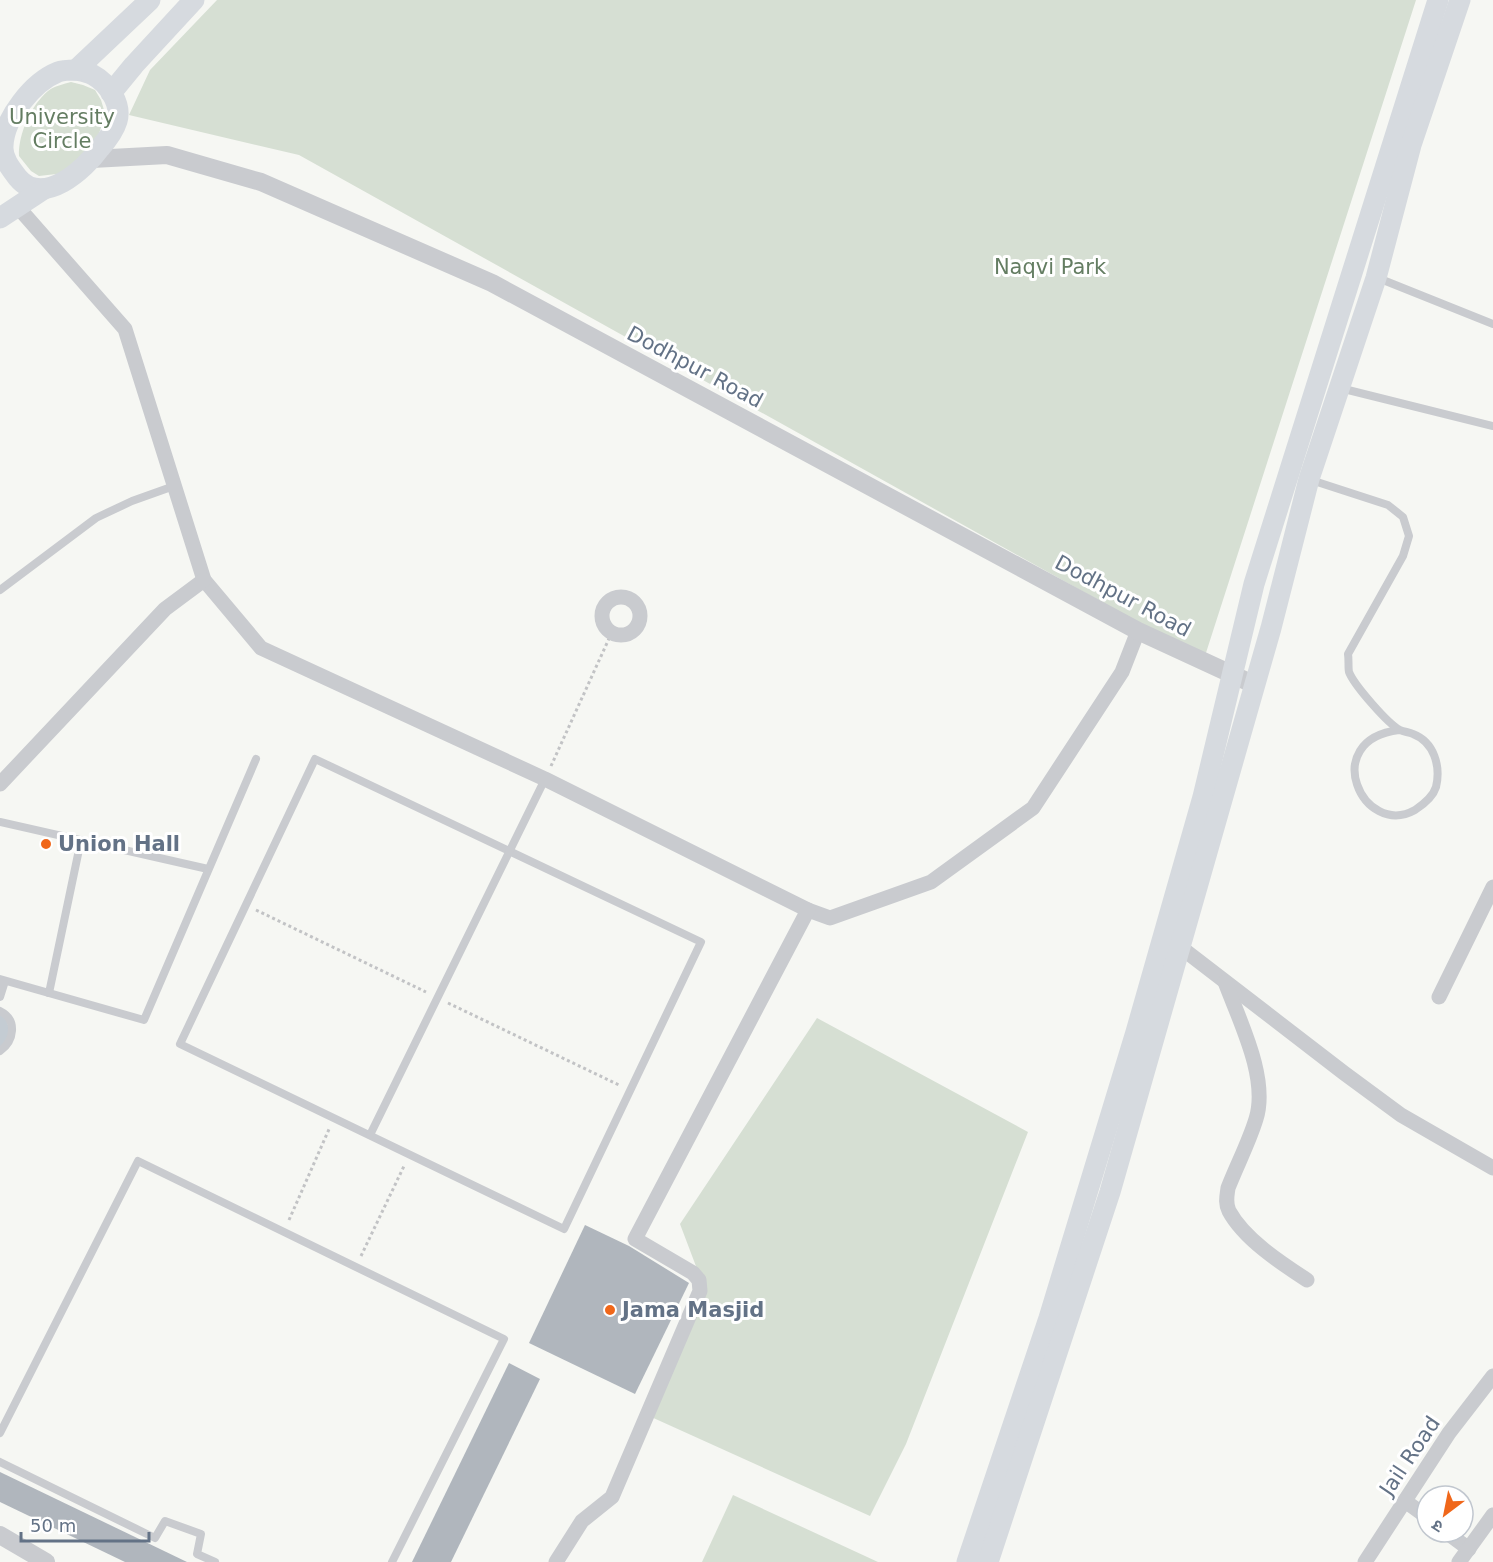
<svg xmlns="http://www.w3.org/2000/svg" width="1493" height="1562" font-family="'DejaVu Sans','Noto Sans Devanagari',sans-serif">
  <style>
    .green { fill: #d6dfd3 }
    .water { fill: #c4ccd3 }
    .building { fill: #b0b6bd }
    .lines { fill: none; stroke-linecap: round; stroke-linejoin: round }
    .path { stroke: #c2c3c5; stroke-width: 3; stroke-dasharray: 3 3; stroke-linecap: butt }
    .service { stroke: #c9cbcf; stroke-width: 8 }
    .minor { stroke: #c9cbcf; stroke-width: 15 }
    .tertiary { stroke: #c9cbcf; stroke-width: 18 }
    .secondary { stroke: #d6dadf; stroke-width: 21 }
    .poi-dot { fill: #f0671a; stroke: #fff; stroke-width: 2 }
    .labels { text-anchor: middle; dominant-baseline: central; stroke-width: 6; stroke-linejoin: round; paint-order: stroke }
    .park-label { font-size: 21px; fill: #647d62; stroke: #fff }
    .street-label { font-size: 21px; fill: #637286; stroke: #fff }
    .poi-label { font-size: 21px; font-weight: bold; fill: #637286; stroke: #fff; text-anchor: start }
  </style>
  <rect width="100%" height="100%" fill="#f6f7f3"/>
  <!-- green -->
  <g class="green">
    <path d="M217,0h1199l-212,659 -905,-504 -170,-40 21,-45z"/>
    <path d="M71,82l12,3 12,5 6,10 3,10 -1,12 -5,14 -33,37 -26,3 -8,-5 -12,-15c-1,-21 12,-51 29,-65 6,-5 16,-7 23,-9z"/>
    <path d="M817,1018l211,114 -122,312 -36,72 -221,-100 56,-126 -25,-66z"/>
    <path d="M733,1495l145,67h-176z"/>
  </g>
  <!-- water -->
  <path class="water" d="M0,1014l6,4 5,17 -11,13z"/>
  <!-- building -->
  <g class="building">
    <path d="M585,1225l44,21 60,37 -54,111 -106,-51z"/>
    <path d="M509,1363l31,16 -89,183h-39z"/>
    <path d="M0,1472l187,90h-62l-125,-60z"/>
  </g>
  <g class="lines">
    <!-- path -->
    <g class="path">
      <path d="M551,766l61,-134"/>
      <path d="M256,910l170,82"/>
      <path d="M448,1003l173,83"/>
      <path d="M289,1220l41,-93"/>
      <path d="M361,1256l44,-92"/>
    </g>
    <!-- service -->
    <g class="service">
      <path d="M1378,278l115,46"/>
      <path d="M1340,388l153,38"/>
      <path d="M1311,480l77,25 15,12 6,19 -6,20 -55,98c1,6 0,13 1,18 5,13 39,52 51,58 4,2 9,2 13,4 21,8 28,32 23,53 -3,10 -12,17 -21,23 -52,29 -97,-70 -16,-80"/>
      <path d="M0,590l96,-72 36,-17 42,-15"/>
      <path d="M315,759l386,183 -137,287 -384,-185z"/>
      <path d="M0,822l208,47"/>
      <path d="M0,979l144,41 112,-261"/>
      <path d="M49,993l32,-153"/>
      <path d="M0,997l5,-16"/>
      <path d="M0,1011c18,9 14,30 0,40"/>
      <path d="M370,1135l175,-356"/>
      <path d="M0,1433l138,-272 366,178 -112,223"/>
      <path d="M0,1462l155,76 10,-17 36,13 -4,20 18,8"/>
    </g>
    <!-- minor -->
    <g class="minor">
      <path d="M17,206l108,123 79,251 57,68 284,131 263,131 22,8 101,-36 102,-74 89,-136 16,-41"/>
      <circle cx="621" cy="616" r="19"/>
      <path d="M0,784l165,-175 39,-29"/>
      <path d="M1172,943l7,3 165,127 57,42 92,53"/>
      <path d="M1225,982c14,38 44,96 31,137 -7,23 -19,46 -28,69 -1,8 -3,15 1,23 15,28 52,52 78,69"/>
      <path d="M1439,997l54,-110"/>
      <path d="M1405,1501l22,16"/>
      <path d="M1446,1532l23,17"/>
      <path d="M556,1562l26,-41 30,-24 88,-206 -1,-11 -6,-7 -58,-34 173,-329"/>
      <path d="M1365,1562l84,-129 44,-57"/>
      <path d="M1459,1562l34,-47"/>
    </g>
    <!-- tertiary -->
    <g class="tertiary">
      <path d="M92,159l75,-4 94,27 231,101 646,348 117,54"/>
      <path d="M0,1535l46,27"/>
    </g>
    <!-- secondary -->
    <g class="secondary">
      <path d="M76,70c5,1 12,2 17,5 15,8 29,29 24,46 -3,10 -10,19 -17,27 -15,21 -57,60 -82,30 -7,-9 -16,-20 -15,-32 1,-28 30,-64 55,-74 5,-2 12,-2 18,-2z"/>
      <path d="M76,70l74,-70"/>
      <path d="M111,93l23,-28 60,-65"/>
      <path d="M0,218l44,-29"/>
      <path d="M967,1562l82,-244 87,-286 67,-235 51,-213 184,-584"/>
      <path d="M988,1562l122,-370 161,-564 38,-149 67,-201 35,-133 49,-145"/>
    </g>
  </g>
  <!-- markers -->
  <g class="poi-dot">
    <circle cx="46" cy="844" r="6"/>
    <circle cx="610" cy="1310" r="6"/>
  </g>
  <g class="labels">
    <!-- park labels -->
    <g class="park-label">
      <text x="62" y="117">University<tspan x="62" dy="24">Circle</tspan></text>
      <text x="1050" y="267">Naqvi Park</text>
    </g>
    <!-- street labels -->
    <g class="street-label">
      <text transform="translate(695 367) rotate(28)">Dodhpur Road</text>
      <text transform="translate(1123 596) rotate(28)">Dodhpur Road</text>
      <text transform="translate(1410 1456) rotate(-56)">Jail Road</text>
    </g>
    <!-- poi labels -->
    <g class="poi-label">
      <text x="58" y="844">Union Hall</text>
      <text x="622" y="1310">Jama Masjid</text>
    </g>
  </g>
  <!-- north arrow -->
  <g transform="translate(1445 1514) rotate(212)"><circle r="28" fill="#ffffff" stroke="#c1c7cf" stroke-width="1.5"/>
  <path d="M0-4.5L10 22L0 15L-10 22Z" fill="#f0671a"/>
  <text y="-9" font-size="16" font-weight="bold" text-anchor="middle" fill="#637286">उ</text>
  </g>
  <!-- scale -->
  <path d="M21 1532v9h128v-9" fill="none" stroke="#637286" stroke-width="3"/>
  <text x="30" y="1532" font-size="18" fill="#637286" stroke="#ffffff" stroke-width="4.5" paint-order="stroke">50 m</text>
</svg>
